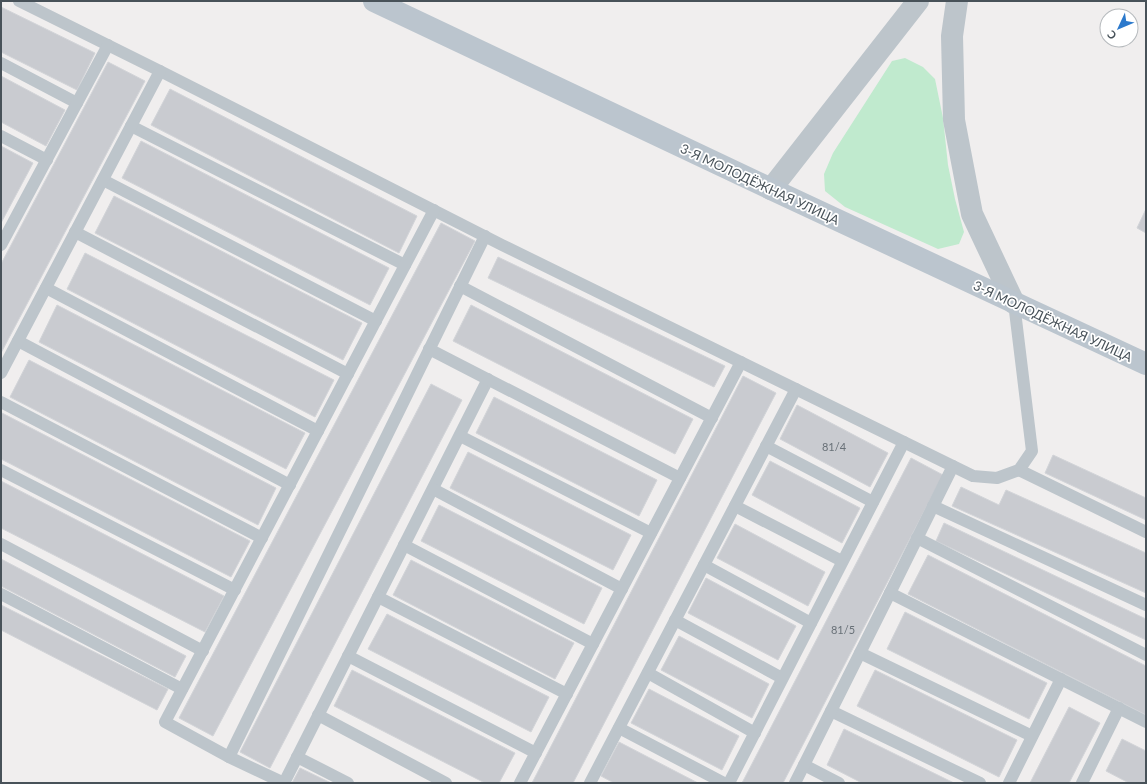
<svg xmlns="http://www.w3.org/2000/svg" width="1147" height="784" font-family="Lato,sans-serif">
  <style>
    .green { fill: #c0eace }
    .building { fill: #c9cbd0; stroke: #d2d4d8 }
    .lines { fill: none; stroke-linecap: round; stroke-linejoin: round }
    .lane { stroke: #bdc5cb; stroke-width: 12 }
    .street { stroke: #bdc5cb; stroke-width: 22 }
    .secondary { stroke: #bbc5ce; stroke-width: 22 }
    .labels { text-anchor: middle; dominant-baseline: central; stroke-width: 3.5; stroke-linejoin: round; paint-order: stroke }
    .number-label { font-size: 11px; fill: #687077 }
    .street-label { font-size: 13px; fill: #485259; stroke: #fff }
  </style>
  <rect width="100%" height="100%" fill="#f0eeee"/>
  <!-- green -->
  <path class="green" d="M905,58l18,9 12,12 8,39 5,47 7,34 9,33 -5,12 -21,5 -93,-42 -20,-16 -1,-17 9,-21 59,-92z"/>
  <!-- building -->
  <g class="building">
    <path d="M1,7l94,46 -18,37 -76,-38z"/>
    <path d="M108,62l37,19 -144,272v-89z"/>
    <path d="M1,76l64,34 -19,36 -45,-24z"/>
    <path d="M170,89l247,127 -18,37 -248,-128z"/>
    <path d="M141,141l248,127 -19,37 -248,-127z"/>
    <path d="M1,146l32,17 -32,60z"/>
    <path d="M114,196l248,127 -19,37 -248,-127z"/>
    <path d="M1146,209v24l-9,-5z"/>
    <path d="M441,223l34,18 -262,495 -34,-18z"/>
    <path d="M85,253l249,127 -19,37 -248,-128z"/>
    <path d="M498,257l227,109 -11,21 -226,-109z"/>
    <path d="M57,305l248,128 -19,36 -247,-127z"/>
    <path d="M471,305l222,114 -18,35 -222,-113z"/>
    <path d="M29,360l247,128 -18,37 -248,-128z"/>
    <path d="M743,376l33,17 -203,390h-41z"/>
    <path d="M431,384l31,16 -192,368 -30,-16z"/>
    <path d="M494,397l163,83 -18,36 -163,-83z"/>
    <path d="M797,405l91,48 -18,34 -90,-48z"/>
    <path d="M2,413l248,128 -19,36 -230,-118v-43z"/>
    <path d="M468,452l163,83 -18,35 -163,-82z"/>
    <path d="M1053,455l93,43v22l-101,-47z"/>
    <path d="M911,458l32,17 -160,308h-41z"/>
    <path d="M770,461l90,47 -18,35 -90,-48z"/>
    <path d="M1,481l223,115 -19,36 -204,-104z"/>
    <path d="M961,487l38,18 7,-15 140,63v40l-194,-87z"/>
    <path d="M439,505l163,83 -18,36 -163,-83z"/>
    <path d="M944,523l202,96v21l-210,-99z"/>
    <path d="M735,524l90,48 -17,34 -91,-48z"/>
    <path d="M928,555l218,111v49l-238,-121z"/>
    <path d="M1,559l185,97 -11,21 -174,-91z"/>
    <path d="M411,560l163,83 -19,36 -162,-84z"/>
    <path d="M706,578l90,48 -18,34 -90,-47z"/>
    <path d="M1,605l167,84 -11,21 -156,-80z"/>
    <path d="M905,612l142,71 -18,36 -142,-70z"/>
    <path d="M387,614l162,83 -18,35 -163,-83z"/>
    <path d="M679,636l90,48 -17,34 -91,-48z"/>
    <path d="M352,670l163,83 -16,30h-14l-151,-77z"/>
    <path d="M875,670l142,70 -18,37 -142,-71z"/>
    <path d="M649,689l90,47 -17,34 -91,-47z"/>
    <path d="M1069,707l31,16 -31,60h-39z"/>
    <path d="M844,729l110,54h-92l-35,-18z"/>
    <path d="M1122,739l24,12v32h-17l-23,-12z"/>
    <path d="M619,742l79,41h-84l-13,-7z"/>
    <path d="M300,768l31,15h-39z"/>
  </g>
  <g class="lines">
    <!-- lane -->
    <g class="lane">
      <path d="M19,1l141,70 342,174 471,231 24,2 22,-8 13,-19 -18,-148"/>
      <path d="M1,63l76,40"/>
      <path d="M131,126l274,139"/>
      <path d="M1,136l46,24"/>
      <path d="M103,180l273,141"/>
      <path d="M75,232l273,142"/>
      <path d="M485,236l-256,521 55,26 204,-404"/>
      <path d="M1,245l107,-200"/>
      <path d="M460,286l252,132"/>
      <path d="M46,288l272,143"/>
      <path d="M18,341l272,144"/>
      <path d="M429,349l251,129"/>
      <path d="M1,373l159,-302"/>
      <path d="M1,402l261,136"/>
      <path d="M460,436l191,97"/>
      <path d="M766,446l107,56"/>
      <path d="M1,470l234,120"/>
      <path d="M1019,470l127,62"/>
      <path d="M433,489l189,100"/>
      <path d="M735,506l107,55"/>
      <path d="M933,506l213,99"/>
      <path d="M917,538l229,117"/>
      <path d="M1,544l202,107"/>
      <path d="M404,545l189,99"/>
      <path d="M704,565l107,58"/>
      <path d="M890,593l63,-127"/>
      <path d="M1,594l181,95"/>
      <path d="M378,597l189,97"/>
      <path d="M675,620l107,58"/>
      <path d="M860,653l172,83"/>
      <path d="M348,656l188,97"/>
      <path d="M648,673l107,60"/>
      <path d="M831,711l149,72"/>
      <path d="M318,715l128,68"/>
      <path d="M619,728l105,55"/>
      <path d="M229,757l-64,-35 269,-512"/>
      <path d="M297,757l51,26"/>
      <path d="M804,765l35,18"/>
      <path d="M520,783l221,-421"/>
      <path d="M590,783l206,-394"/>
      <path d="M729,783l175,-341"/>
      <path d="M795,783l95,-190 256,129"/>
      <path d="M1009,783l52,-104"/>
      <path d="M1082,783l37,-75"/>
    </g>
    <!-- street -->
    <g class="street">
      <path d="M957,1l-5,35 2,84 18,94 42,89"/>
      <path d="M771,189l147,-188"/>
    </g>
    <!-- secondary -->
    <path class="secondary" d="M374,1l397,188 375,175"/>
  </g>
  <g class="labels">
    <!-- number labels -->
    <g class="number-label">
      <text x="834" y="446">81/4</text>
      <text x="843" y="629">81/5</text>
    </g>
    <!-- street labels -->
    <g class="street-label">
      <text transform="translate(760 184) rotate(25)">3-Я МОЛОДЁЖНАЯ УЛИЦА</text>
      <text transform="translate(1053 321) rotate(25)">3-Я МОЛОДЁЖНАЯ УЛИЦА</text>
    </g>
  </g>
  <!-- border -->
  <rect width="1147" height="784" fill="none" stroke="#485259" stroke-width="4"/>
  <!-- north arrow -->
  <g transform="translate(1119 28) rotate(226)"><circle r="19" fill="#ffffff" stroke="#b6babd"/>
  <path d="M0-3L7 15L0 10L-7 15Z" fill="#2b79cc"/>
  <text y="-6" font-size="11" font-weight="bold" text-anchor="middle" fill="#485259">С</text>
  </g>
</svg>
